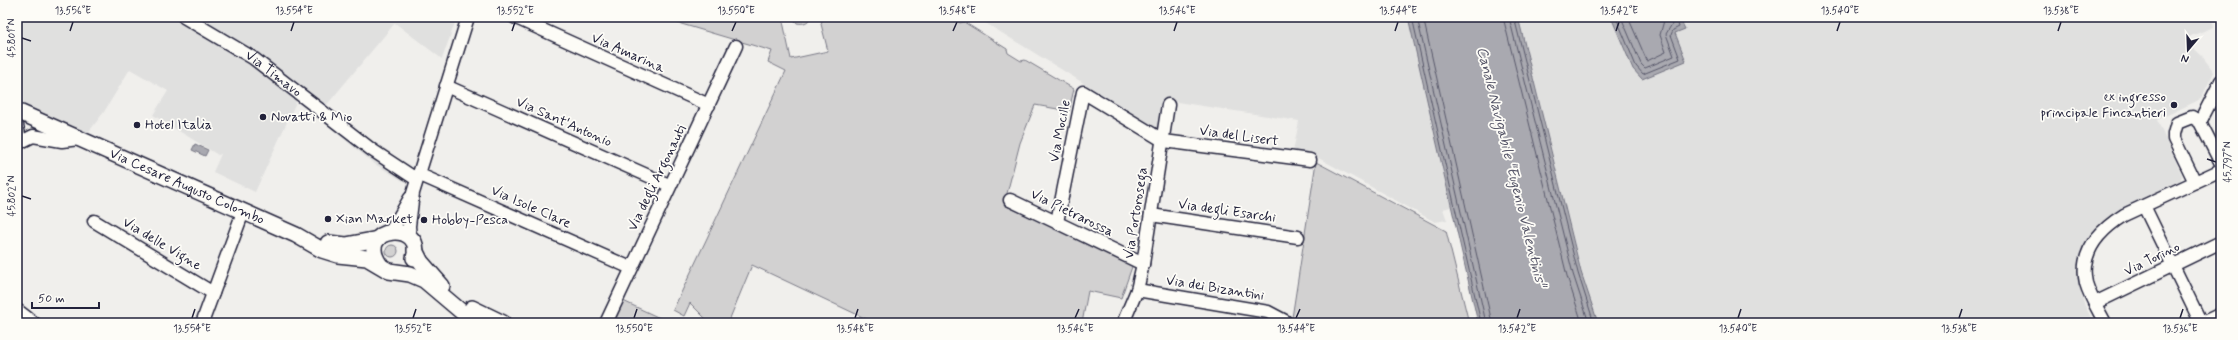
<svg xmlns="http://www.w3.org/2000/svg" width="2238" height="340" font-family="Mynerve,sans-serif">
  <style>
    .built { fill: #e0e0df }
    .green { fill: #d2d1d1; stroke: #7a7a86 }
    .water { fill: #a9a9b0; stroke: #737381 }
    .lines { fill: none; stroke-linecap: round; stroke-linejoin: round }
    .shore { stroke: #58586a; stroke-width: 1 }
    .minor-casing { stroke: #22223b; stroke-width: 15 }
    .major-casing { stroke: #22223b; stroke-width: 18 }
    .minor { stroke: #fdfcf7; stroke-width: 12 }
    .major { stroke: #fdfcf7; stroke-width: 15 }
    .ticks { fill: none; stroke: #22223b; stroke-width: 1.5 }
    .poi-dot { fill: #22223b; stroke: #fdfcf7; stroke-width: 1.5 }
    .labels { text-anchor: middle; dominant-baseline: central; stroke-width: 3.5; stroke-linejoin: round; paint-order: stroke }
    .street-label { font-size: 14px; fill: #22223b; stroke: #fdfcf7 }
    .poi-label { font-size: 14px; fill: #22223b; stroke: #fdfcf7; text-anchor: start }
    .water-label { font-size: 15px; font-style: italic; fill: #58586a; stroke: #fdfcf7 }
    .neatline { fill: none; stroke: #22223b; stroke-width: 1.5 }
    .ticks-label { font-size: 10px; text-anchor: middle; fill: #22223b }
  </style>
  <rect width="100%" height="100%" fill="#f0efec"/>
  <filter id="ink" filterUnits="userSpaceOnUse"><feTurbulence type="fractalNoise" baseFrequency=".025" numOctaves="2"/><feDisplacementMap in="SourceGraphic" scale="8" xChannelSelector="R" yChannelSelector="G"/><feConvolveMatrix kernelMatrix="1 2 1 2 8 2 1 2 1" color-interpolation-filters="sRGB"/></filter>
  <g filter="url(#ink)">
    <!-- built -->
    <g class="built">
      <path d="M17,17h440l-15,42 -47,-36 -70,84 51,42 31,19 -4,13 -30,-18 -76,-63 -42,92 -42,-20 8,-18 -3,1 -65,-40 15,-24 -38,-22 -26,43 -17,22 -70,-31z"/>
      <path d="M976,17h433l42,190 -8,2 4,11 -12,2 -122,-67 -20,-3 6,-31 -135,-21 -6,29z"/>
      <path d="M1518,17h703v3l-8,2 1,5 -23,9 -5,5 16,15 12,16 -13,27 -44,21 25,55 -2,7 -70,35 -19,19 -11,18 -2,25 6,25 10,19h-496l-17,-51z"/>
    </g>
    <!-- green -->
    <g class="green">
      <path d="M658,17h124l9,42 37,-8 -7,-27 2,-7h127l10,6 4,-1 43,27 1,4 13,8 4,-1 49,29 -5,22 -34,-6 -15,38 -16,62 129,59 -12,34 -33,-7 -6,32h-207l-123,-58 -24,58h-18l-20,-20 -6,13 -11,-6 113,-239 -18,-9 4,-11z"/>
      <path d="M792,17h19c-3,6 -8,7 -14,6z"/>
      <path d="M1316,162l130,69 23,92h-180l3,-5z"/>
      <circle cx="392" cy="251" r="6"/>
      <path d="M621,300l43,20 -1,3h-53z"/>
    </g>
    <!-- water -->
    <g class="water">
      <path d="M1408,17h110l63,255 17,51h-120z"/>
      <path d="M1611,17h68l6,12 -10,4 11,28 -44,18 -9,-10z"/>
      <path d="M195,144l13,6 -3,6 -13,-6z"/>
    </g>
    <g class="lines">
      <!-- shore -->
      <g class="shore">
        <path d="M1412,17l69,306"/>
        <path d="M1417,17l69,306"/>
        <path d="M1423,17l69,306"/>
        <path d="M1503,17l64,259 15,47"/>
        <path d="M1509,17l64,257 16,49"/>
        <path d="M1514,17l64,256 16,50"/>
        <path d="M1616,17l20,49 7,8 37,-15 -9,-24 2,-5 6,-3 -3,-10"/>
        <path d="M1621,17l20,47 4,4 29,-12 -8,-22 6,-10 -1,-7"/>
        <path d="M1628,17l19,44 19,-9 -6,-17 5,-18"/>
      </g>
      <!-- minor casing -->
      <g class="minor-casing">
        <g id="minor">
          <path id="s1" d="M184,17l69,41 119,92 44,29"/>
          <path d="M514,17l195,88"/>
          <path d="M446,86l223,99"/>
          <path d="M2200,122l21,-41"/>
          <path d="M17,126l2,9 -2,5"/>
          <path d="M17,144l16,-8 29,5 17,-2"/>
          <path d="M418,174l213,94"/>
          <path d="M2195,182l-21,-43v-5l3,-11 15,-6 8,5 21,41"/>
          <path d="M1010,200l133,64"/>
          <path d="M2144,206l57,117"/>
          <path d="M1151,215l147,22"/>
          <path d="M94,221l119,72"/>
          <path d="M1057,222l26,-130 81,49 146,19"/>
          <path d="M391,231l19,-33"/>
          <path d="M410,238l-1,-12 4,-33 55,-176"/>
          <path d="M1137,290l131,22 17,9"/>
          <path d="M2095,303l126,-61"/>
          <path d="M17,310l17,13"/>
          <path d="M202,323l41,-111"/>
          <path d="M606,323l130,-277"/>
          <path d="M1123,323l14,-33 6,-26 25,-159"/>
          <path d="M2105,323c-6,-12 -15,-26 -19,-40 -7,-31 14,-53 38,-68l97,-45"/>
          <path d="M2202,323l19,-9"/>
        </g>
      </g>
      <!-- major casing -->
      <g class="major-casing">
        <g id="major">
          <path id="s2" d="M17,111l279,124 26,15 16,5 29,3 22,13 21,3 14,6 39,33 19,10"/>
          <path d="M328,243l18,2 32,-6"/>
          <path d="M415,250l6,12 21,24"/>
          <path d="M380,265c-27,-40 47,-45 34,-7"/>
          <path d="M472,308l31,15"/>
        </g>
      </g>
      <!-- minor -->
      <use href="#minor" class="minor"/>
      <!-- major -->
      <use href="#major" class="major"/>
    </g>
  </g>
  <!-- ticks -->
  <path class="ticks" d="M70,31l3,-9M291,31l3,-9M512,31l3,-9M732,31l4,-9M953,31l4,-9M1174,31l3,-9M1395,31l3,-9M1616,31l3,-9M1837,31l3,-9M2058,31l3,-9M22,38l9,3M2207,159l9,3M22,196l9,3M192,318l3,-9M413,318l3,-9M634,318l3,-9M855,318l3,-9M1075,318l4,-9M1296,318l4,-9M1517,318l3,-9M1738,318l3,-9M1959,318l3,-9M2180,318l3,-9"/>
  <!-- markers -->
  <g class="poi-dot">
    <circle cx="2174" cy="105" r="4"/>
    <circle cx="263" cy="117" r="4"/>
    <circle cx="137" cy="125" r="4"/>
    <circle cx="328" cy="219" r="4"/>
    <circle cx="424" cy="220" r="4"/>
  </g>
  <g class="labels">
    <!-- street labels -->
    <g class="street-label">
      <text transform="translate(628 53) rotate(24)">Via Amarina</text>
      <text stroke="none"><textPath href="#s1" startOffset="106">Via Timavo</textPath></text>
      <text transform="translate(564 122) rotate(24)">Via Sant'Antonio</text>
      <text transform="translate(1060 131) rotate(-79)">Via Mocille</text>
      <text transform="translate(1239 136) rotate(8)">Via del Lisert</text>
      <text transform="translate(657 178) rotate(-64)">Via degli Argonauti</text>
      <text stroke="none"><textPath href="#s2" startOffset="186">Via Cesare Augusto Colombo</textPath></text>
      <text transform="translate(531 207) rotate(24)">Via Isole Clare</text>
      <text transform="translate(1227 211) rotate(8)">Via degli Esarchi</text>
      <text transform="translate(1072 213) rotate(26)">Via Pietrarossa</text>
      <text transform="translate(1136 213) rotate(-81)">Via Portorosega</text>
      <text transform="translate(162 244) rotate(31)">Via delle Vigne</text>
      <text transform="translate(2152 259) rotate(-26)">Via Torino</text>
      <text transform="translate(1215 288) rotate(9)">Via dei Bizantini</text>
    </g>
    <!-- poi labels -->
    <g class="poi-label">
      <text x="2166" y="97" text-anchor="end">ex ingresso<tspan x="2166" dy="16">principale Fincantieri</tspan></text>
      <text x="271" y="117">Novatti &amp; Mio</text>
      <text x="145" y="125">Hotel Italia</text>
      <text x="336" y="219">Xian Market</text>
      <text x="432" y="220">Hobby-Pesca</text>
    </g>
    <!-- water labels -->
    <g class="water-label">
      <text transform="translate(1511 167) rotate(76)">Canale Navigabile "Eugenio Valentinis"</text>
    </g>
  </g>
  <!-- margin -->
  <rect width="2238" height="340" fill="none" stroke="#fdfcf7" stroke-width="44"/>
  <!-- north arrow -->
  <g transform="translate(2188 50) rotate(199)" stroke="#fdfcf7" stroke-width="3" paint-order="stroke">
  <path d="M0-3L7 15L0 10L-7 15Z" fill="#22223b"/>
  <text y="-6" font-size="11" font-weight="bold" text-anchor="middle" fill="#22223b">N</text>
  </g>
  <!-- scale -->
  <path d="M32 302v6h67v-6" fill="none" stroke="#22223b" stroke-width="2"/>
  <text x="38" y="302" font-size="12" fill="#22223b" stroke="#fdfcf7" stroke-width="3" paint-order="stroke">50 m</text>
  <rect x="22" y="22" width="2194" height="296" class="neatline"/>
  <g class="ticks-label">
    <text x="73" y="14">13.556°E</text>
    <text x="294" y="14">13.554°E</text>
    <text x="515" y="14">13.552°E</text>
    <text x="736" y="14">13.550°E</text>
    <text x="957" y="14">13.548°E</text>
    <text x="1177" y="14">13.546°E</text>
    <text x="1398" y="14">13.544°E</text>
    <text x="1619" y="14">13.542°E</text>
    <text x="1840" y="14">13.540°E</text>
    <text x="2061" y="14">13.538°E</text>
    <text transform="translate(11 38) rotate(-90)" y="4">45.801°N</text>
    <text transform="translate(2227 162) rotate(-90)" y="4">45.797°N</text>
    <text transform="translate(11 196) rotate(-90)" y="4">45.802°N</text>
    <text x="192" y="332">13.554°E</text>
    <text x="413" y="332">13.552°E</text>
    <text x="634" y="332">13.550°E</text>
    <text x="855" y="332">13.548°E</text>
    <text x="1075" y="332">13.546°E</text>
    <text x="1296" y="332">13.544°E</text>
    <text x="1517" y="332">13.542°E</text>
    <text x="1738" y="332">13.540°E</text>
    <text x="1959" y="332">13.538°E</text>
    <text x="2180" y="332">13.536°E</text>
  </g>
</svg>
